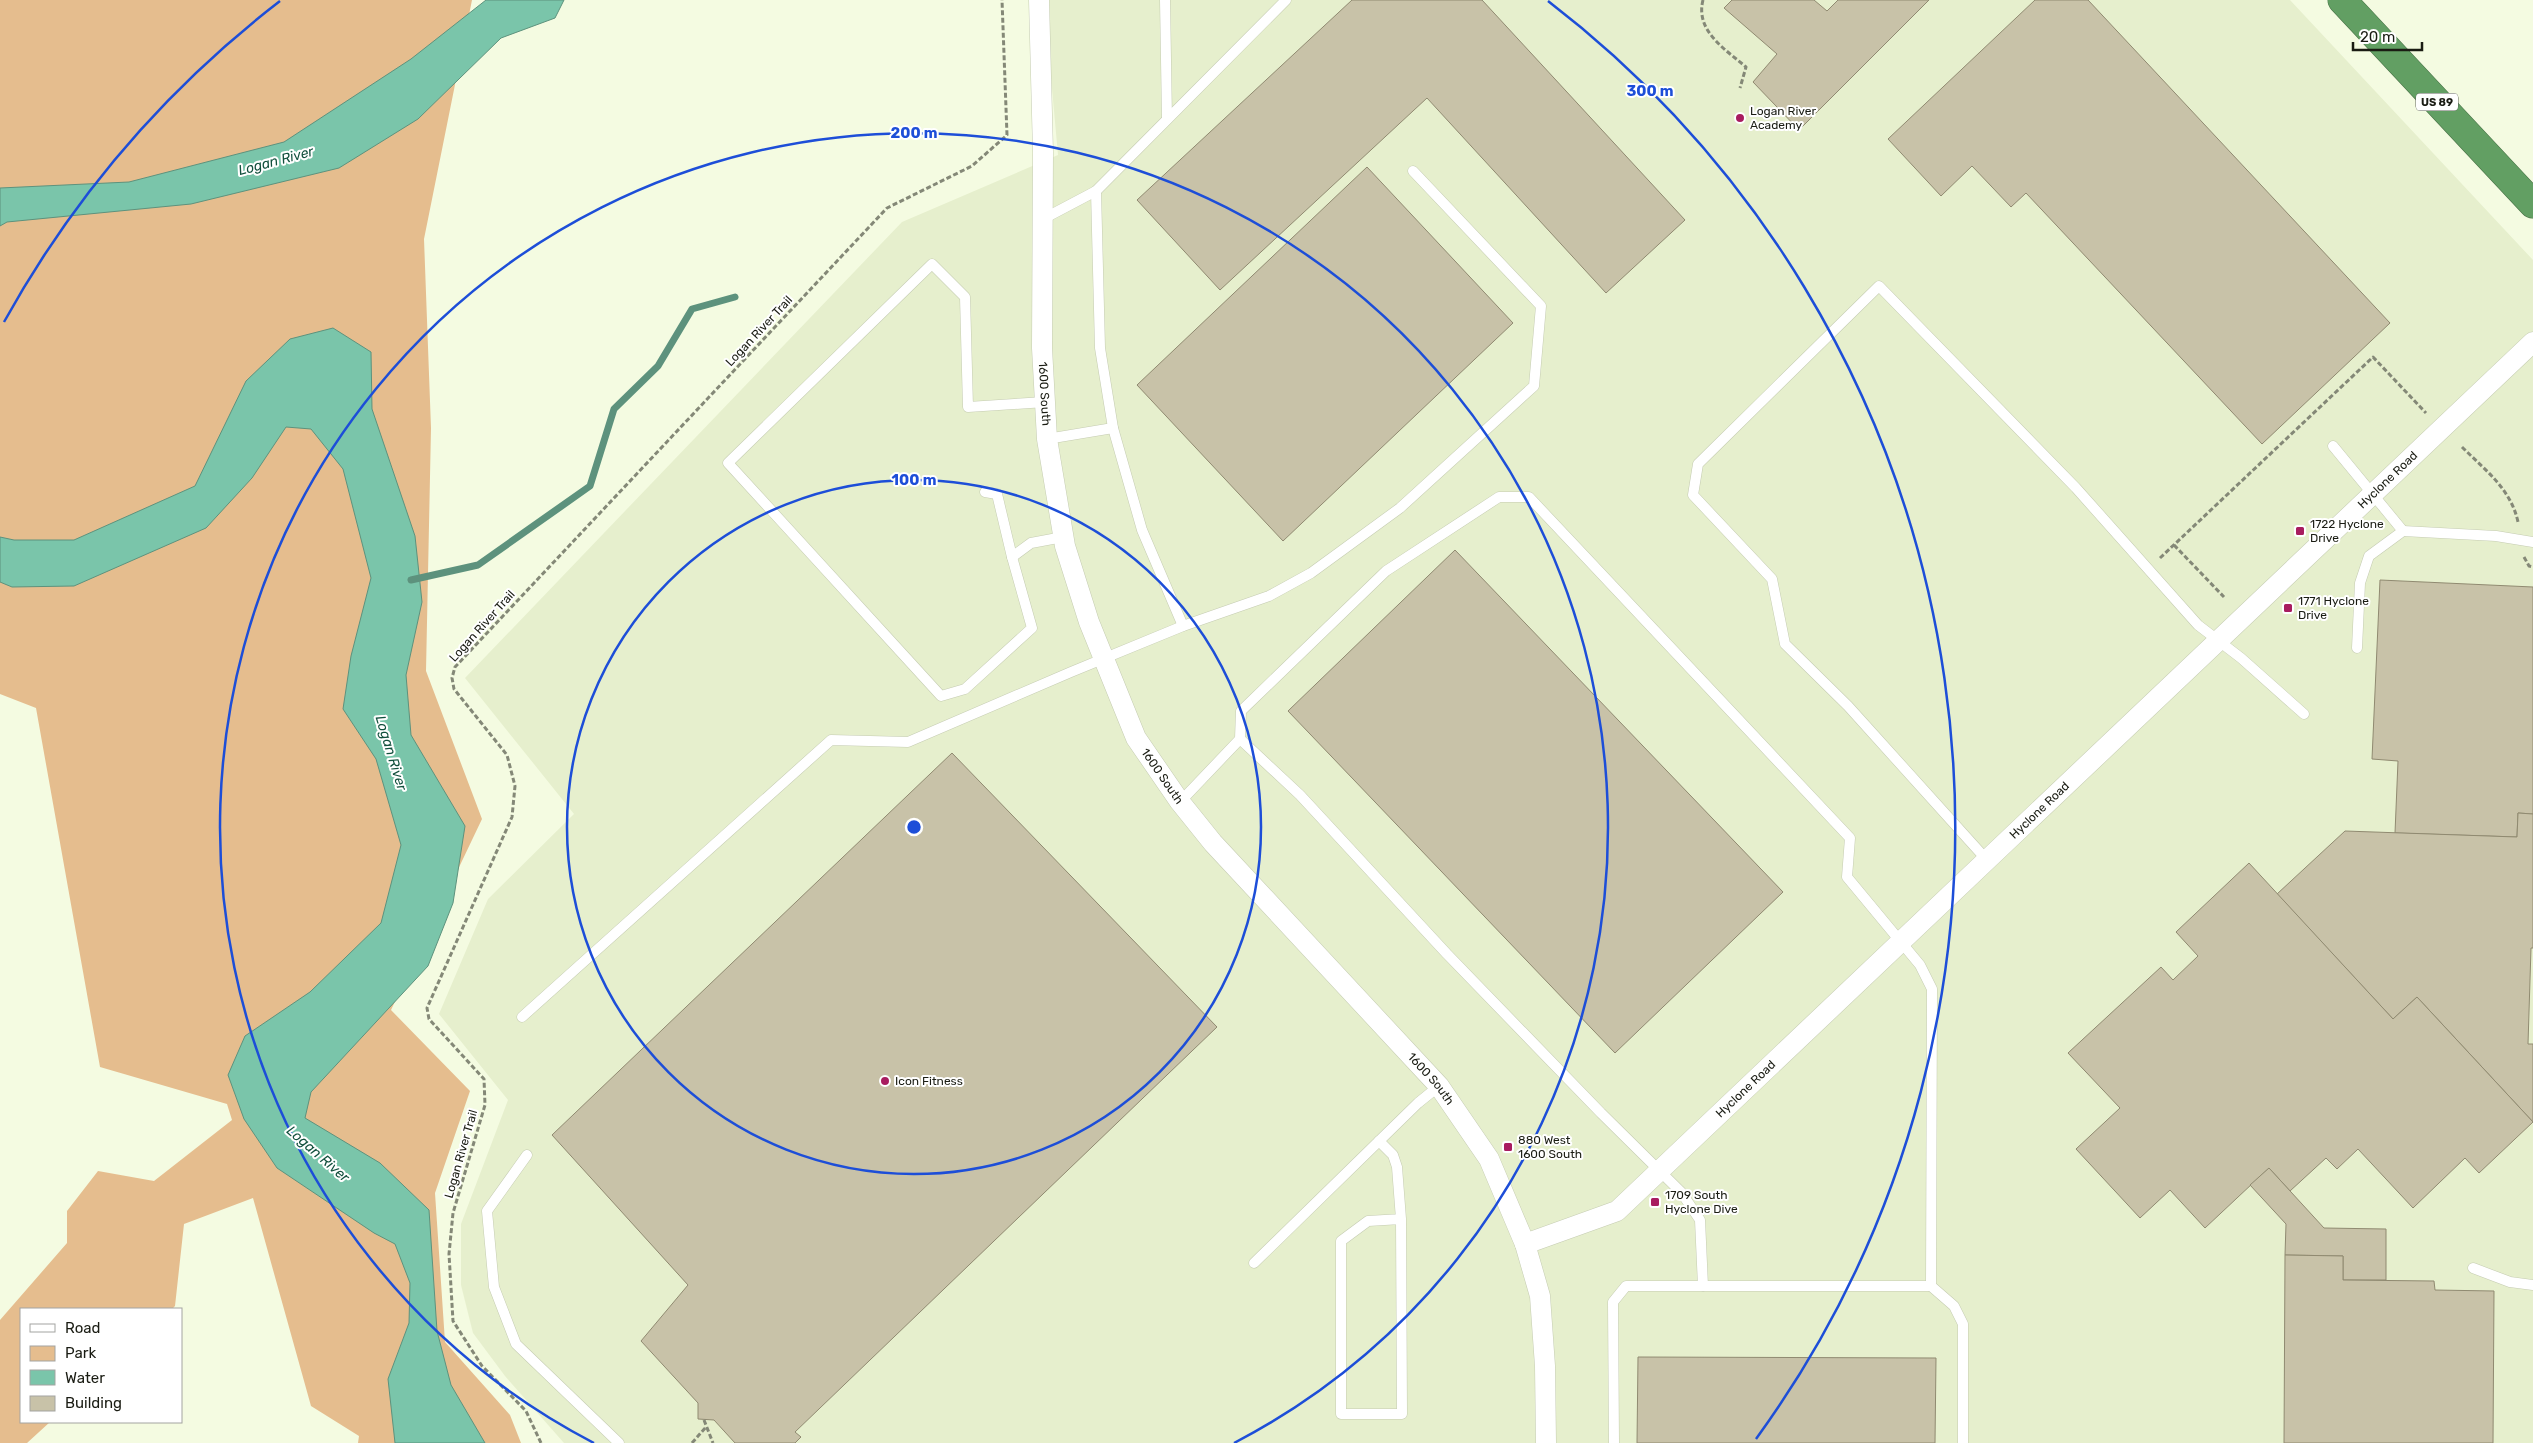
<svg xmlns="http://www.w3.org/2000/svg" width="2533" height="1443" font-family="Rubik,sans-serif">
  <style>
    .built { fill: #e6efcd }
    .green { fill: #e5bd8e }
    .water { fill: #7ac5aa; stroke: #5d927d }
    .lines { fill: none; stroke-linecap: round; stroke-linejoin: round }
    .stream { stroke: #5d927d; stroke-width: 7 }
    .building { fill: #c8c2a8; stroke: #908a71 }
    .lane-casing { stroke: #c5ccb2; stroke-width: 11 }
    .street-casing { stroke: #c5ccb2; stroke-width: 21 }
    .highway-casing { stroke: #497147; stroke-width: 29 }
    .path { stroke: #848877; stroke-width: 3; stroke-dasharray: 5 2.5; stroke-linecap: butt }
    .lane { stroke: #fff; stroke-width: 10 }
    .street { stroke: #fff; stroke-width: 20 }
    .highway { stroke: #629f63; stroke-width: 28 }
    .ring { fill: none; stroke: #1d4ed8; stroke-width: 2.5 }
    .poi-dot { fill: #a81c5f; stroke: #fff; stroke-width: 2 }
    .labels { text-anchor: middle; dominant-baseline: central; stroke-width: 4; stroke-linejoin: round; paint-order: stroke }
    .shield { fill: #fff; stroke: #5f605a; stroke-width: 1 }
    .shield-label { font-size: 11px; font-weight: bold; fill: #1a1c13 }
    .poi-label { font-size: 12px; fill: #1a1c13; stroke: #fff; text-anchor: start }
    .street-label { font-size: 12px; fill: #1a1c13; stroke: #fff }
    .water-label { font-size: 14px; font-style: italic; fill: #12503d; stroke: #fff }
    .centre { fill: #1d4ed8; stroke: #fff; stroke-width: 2.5 }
    .ring-label { font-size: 15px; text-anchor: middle; font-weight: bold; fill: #1d4ed8; stroke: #fff; stroke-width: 4; stroke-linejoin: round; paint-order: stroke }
  </style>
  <rect width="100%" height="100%" fill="#f4fbe1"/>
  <!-- built -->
  <path class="built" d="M1044,0h1246l243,260v1183h-1969l-59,-67 -32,-43 -12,-48v-61l47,-124 -69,-86 49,-115 86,-85 -109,-136 437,-456 156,-67z"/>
  <!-- green -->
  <path class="green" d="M0,0h472l-48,239 7,189 -5,243 56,148 -91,191 79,81 -35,102 10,149 65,73 11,28h-163l1,-7 -48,-30 -58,-208 -69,26 -9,82 -3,3h-151v113h29l-23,21h-27v-123l67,-77v-32l31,-40 56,10 78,-61 -5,-16 -127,-37 -64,-359 -36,-14z"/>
  <!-- water -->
  <g class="water">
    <path d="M486,0h78l-9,18 -54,20 -83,81 -79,49 -148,36 -184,18 -7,4v-38l129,-6 155,-40 127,-83z"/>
    <path d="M333,328l38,24 1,57 43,127 7,66 -16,73 5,60 54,91 -12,77 -25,63 -117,126 -6,26 75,45 49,47 8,121 14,54 34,58h-90l-7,-64 21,-56 1,-40 -15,-39 -21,-11 -97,-65 -33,-49 -16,-44 17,-39 65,-44 71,-69 20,-78 -25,-86 -33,-50 8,-53 20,-78 -28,-109 -32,-40 -25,-2 -34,51 -46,50 -132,58 -62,1 -12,-5v-45l14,3h60l121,-54 51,-105 44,-42z"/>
  </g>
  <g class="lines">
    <!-- stream -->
    <path class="stream" d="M411,580l67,-15 112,-79 24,-77 44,-43 34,-57 43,-12"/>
  </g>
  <!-- building -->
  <g class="building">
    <path d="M1352,0h130l203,220 -79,73 -179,-195 -207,192 -83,-90z"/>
    <path d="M1732,0h82l13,11 11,-11h91l-130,130 -46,-48 24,-28 -53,-46z"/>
    <path d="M2035,0h53l302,323 -128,121 -236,-251 -15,14 -39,-41 -31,30 -53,-57z"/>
    <path d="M1367,167l146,156 -230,218 -146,-156z"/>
    <path d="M1455,550l328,342 -168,161 -327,-342z"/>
    <path d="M2380,580l153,7v227l-15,-1 -1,24 -122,-4 3,-72 -26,-2z"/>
    <path d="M952,753l265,274 -422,405 6,5 -6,6h-60l-21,-23 -16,-1v-16l-57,-62 47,-56 -136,-150z"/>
    <path d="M2518,813l15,1v134h-2l-3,96h5v78l-116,-125 -24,22 -116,-125 68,-63 172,6z"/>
    <path d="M2249,863l144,156 24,-22 116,125 -54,51 -14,-15 -52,50 -55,-59 -21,20 -11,-11 -36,33 -21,-23 -64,60 -35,-38 -30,28 -64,-69 44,-41 -52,-55 93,-86 12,13 25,-24 -22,-24z"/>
    <path d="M2269,1168l55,60 62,1v51h-43v-24l-58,-1 1,-31 -36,-39z"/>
    <path d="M2285,1255l58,1v24l91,1 1,9 59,1 -1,152h-209z"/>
    <path d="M1638,1357l298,1 -1,85h-298z"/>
  </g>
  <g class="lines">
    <!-- lane casing -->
    <g class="lane-casing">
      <g id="lane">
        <path d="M1165,0l2,119"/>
        <path d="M1096,191l4,157 13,80 29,102 41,96"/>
        <path d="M1043,219l53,-28 190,-191"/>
        <path d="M1045,402l-77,5 -3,-110 -33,-33 -204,199 213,233 24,-7 67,-61 -20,-71 19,-14 32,-6"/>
        <path d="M1047,439l66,-11"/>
        <path d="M2333,446l70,85 -34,25 -9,27 -3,65"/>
        <path d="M985,492l12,2 15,63"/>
        <path d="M2403,531l93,5 37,6"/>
        <path d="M1240,739l60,56 147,159 154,159 80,79 19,28 3,66"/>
        <path d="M1180,802l60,-63 1,-28 145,-140 113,-74h30l321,341 -3,39 73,88 12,24 -1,297 23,20 9,18v119"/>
        <path d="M1986,859l-138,-153 -63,-62 -13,-65 -79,-84 5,-31 181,-178 197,202 122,137 43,33 63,56"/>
        <path d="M522,1017l309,-277 77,2 163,-70 112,-46 86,-30 42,-23 89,-65 134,-122 7,-80 -128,-135"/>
        <path d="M1379,1141l14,14 4,12 4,52 1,195h-61v-173l27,-20 33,-2"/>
        <path d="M527,1155l-40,56 7,76 22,57 103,99"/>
        <path d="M1254,1263l164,-160 21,-17"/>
        <path d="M2473,1268l37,14 23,3"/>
        <path d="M1614,1443l-1,-141 13,-16h305"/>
      </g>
    </g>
    <!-- street casing -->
    <g class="street-casing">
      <g id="street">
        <path id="s1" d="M1039,0l4,152 -1,196 5,91 18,107 24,76 47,116 44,64 33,41 226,243 50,73 36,85 15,52 5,70 1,77"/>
        <path id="s2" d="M1525,1244l92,-33 916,-869"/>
      </g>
    </g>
    <!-- highway casing -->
    <g class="highway-casing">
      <path id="highway" d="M2342,0l191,204"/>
    </g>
    <!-- path -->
    <g class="path">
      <path d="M1703,0c-8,31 22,49 43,67l-6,21"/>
      <path d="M2462,447c23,23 49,42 56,75"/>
      <path d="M2174,545l50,52"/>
      <path d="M2524,557l5,9 4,1"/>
      <path d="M2160,558l213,-201 53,56"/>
      <path d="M704,1420l9,23"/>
      <path d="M541,1443l-15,-32 -44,-45 -29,-45 -4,-67 4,-41 32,-108 -1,-26 -55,-60 -2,-11 85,-191 3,-31 -8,-31 -53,-66 -2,-11 3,-11 432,-459 85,-42 35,-31 -5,-135"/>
      <path d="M692,1443l14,-16"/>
    </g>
    <!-- lane -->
    <use href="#lane" class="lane"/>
    <!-- street -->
    <use href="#street" class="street"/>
    <!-- highway -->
    <use href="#highway" class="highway"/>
  </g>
  <!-- distance rings -->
  <g class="ring">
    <circle cx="914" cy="827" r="347"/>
    <path d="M594 1443A694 694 0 1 1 1234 1443"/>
    <path d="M4 322A1041 1041 0 0 1 280 1M1548 1A1041 1041 0 0 1 1756 1439"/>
  </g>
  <!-- markers -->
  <g class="poi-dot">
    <circle cx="1740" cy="118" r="5"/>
    <rect x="2295" y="526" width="10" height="10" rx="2.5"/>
    <rect x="2283" y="603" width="10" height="10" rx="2.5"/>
    <circle cx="885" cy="1081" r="5"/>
    <rect x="1503" y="1142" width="10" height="10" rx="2.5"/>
    <rect x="1650" y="1197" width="10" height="10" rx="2.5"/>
  </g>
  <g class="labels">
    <!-- shield labels -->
    <rect class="shield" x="2416" y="93.5" width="42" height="17" rx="4"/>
    <g class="shield-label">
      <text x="2437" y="102">US 89</text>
    </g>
    <!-- poi labels -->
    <g class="poi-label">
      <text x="1750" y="111">Logan River<tspan x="1750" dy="14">Academy</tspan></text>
      <text x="2310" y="524">1722 Hyclone<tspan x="2310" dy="14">Drive</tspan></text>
      <text x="2298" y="601">1771 Hyclone<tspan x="2298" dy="14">Drive</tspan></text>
      <text x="895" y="1081">Icon Fitness</text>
      <text x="1518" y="1140">880 West<tspan x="1518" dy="14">1600 South</tspan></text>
      <text x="1665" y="1195">1709 South<tspan x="1665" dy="14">Hyclone Dive</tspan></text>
    </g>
    <!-- street labels -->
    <g class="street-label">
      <text transform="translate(759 331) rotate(-47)">Logan River Trail</text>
      <text stroke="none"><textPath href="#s1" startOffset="394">1600 South</textPath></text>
      <text stroke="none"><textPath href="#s2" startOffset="1160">Hyclone Road</textPath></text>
      <text transform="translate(482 626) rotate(-48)">Logan River Trail</text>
      <text stroke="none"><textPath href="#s1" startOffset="799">1600 South</textPath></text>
      <text stroke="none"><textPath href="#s2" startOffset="680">Hyclone Road</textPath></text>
      <text stroke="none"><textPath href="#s1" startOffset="1204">1600 South</textPath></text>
      <text stroke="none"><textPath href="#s2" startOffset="275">Hyclone Road</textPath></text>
      <text transform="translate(461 1154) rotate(-74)">Logan River Trail</text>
    </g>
    <!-- water labels -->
    <g class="water-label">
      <text transform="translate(276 161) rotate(-15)">Logan River</text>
      <text transform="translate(391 753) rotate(73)">Logan River</text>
      <text transform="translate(318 1154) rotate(41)">Logan River</text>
    </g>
  </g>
  <circle cx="914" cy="827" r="8" class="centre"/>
  <g class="ring-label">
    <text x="1650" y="96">300 m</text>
    <text x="914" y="138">200 m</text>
    <text x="914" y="485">100 m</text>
  </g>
  <!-- legend -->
  <rect x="20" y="1308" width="162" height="115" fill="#ffffff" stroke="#a3a4a1"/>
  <rect x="30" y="1324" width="25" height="8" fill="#ffffff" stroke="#a3a4a1"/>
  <text x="65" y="1333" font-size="15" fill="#1a1c13">Road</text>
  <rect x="30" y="1346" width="25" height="15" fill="#e5bd8e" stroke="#a3a4a1"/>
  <text x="65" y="1358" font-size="15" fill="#1a1c13">Park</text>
  <rect x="30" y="1370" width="25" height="15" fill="#7ac5aa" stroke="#a3a4a1"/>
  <text x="65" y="1383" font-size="15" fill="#1a1c13">Water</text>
  <rect x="30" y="1396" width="25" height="15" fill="#c8c2a8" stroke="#a3a4a1"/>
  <text x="65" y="1408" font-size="15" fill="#1a1c13">Building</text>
  <!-- scale -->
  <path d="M2353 42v8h69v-8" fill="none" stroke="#1a1c13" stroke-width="2.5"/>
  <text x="2360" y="42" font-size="15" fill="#1a1c13" stroke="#ffffff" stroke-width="4" paint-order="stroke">20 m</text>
</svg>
